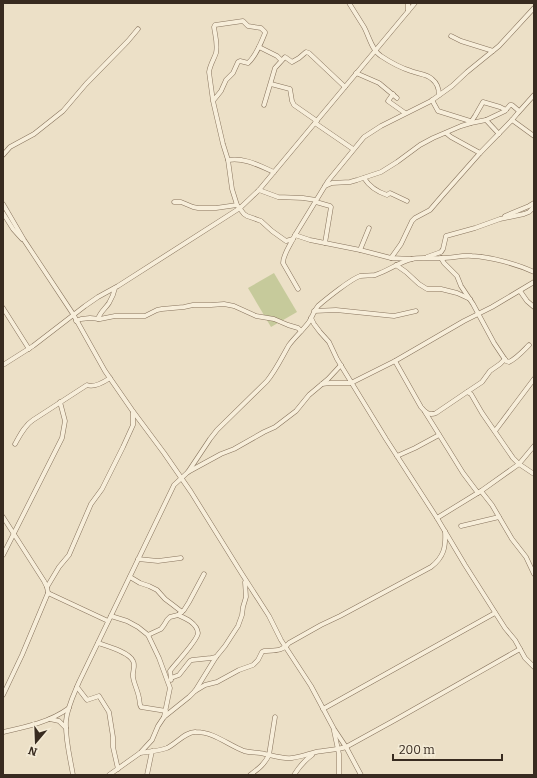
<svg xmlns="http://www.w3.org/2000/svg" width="537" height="778" font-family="Bitter,serif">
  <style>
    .green { fill: #c6ca9b }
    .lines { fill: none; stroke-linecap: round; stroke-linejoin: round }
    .minor-casing { stroke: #87735d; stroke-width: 5 }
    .minor { stroke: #f7eeda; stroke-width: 4 }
  </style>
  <rect width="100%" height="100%" fill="#ece0c7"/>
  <!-- green -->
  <path class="green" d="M274,273l23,39 -26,15 -23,-39z"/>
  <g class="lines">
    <!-- minor casing -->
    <g class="minor-casing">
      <g id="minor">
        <path d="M349,3c5,8 10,16 15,24 5,9 8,24 17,29 9,6 20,12 30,15 7,3 16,3 21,8 5,4 7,10 7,16"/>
        <path d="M408,3v8"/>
        <path d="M451,36l10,5 32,10"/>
        <path d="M259,47l18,9 4,4"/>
        <path d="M356,73l23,10 18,15"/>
        <path d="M271,84l19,5 2,12 2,4 23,16"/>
        <path d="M393,94l-5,7 17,12"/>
        <path d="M432,100l6,11 32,10 1,2"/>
        <path d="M213,101l8,-10 5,-11 7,-7 5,-11 2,-1 8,2c8,-7 13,-20 17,-30v-1l-4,-4 -13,-2 -5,-5 -28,4 -1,2c1,8 4,17 2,26 -2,6 -6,12 -7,19l4,29 10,43 5,16 4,29 5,16 7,9 3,2 14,5 11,10 14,10 7,-2 2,-4 15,5 50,10 31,8 21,1"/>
        <path d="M264,105l11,-37 10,-11 7,5 7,-4 7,-6 3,1 36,34"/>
        <path d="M486,120l13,14"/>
        <path d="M512,120l22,16"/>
        <path d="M471,122l4,-6 8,-14 17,5 6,3"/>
        <path d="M315,123l38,26"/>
        <path d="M446,133l5,4 29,16"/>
        <path d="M3,155l7,-8 24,-13 29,-23 23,-27 42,-43 10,-12"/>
        <path d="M228,160c16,-3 32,6 46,12"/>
        <path d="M364,178c5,8 14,14 23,17l3,-2 17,8"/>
        <path d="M325,186l7,-3 18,-1 7,-2 24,-8 16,-10 23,-17 13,-7 28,-12 10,-3 15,-3 19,-9 5,-6h2l7,6"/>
        <path d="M259,190l19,7 25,1 13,2"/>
        <path d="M174,202h7l12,5 5,1h18l21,-3"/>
        <path d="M316,202l14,4 1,1 -6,36"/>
        <path d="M3,204l21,36 49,74 32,57 27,39 32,43 27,39 51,82 27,42 12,24 30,46 23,43 12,18 15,28"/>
        <path d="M3,213l10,16 9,10"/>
        <path d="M505,216l24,-10 5,-3"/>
        <path d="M295,235l33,-54 36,-44 17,-11 50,-25 21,-15 15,-14 32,-26 35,-38"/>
        <path d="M293,239c-4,8 -10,16 -10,24l15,26"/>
        <path d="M360,250l9,-22"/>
        <path d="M427,257l14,-5 2,-3 3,-13 29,-8 25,-9 24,-5 5,-2 5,-5"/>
        <path d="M391,258l10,-14 11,-23 3,-3 15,-8 12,-14 38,-43 32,-33 5,-6 17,-19"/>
        <path d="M441,258l3,5 13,13 4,10 12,18 21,39 12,18 3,1c8,-4 14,-11 20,-17"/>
        <path d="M396,265l10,7 13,12 8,5h14l16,4 13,6"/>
        <path d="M520,291l7,10 7,6"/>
        <path d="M3,308l26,41"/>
        <path d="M314,311l22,-1 58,6 22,-5"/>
        <path d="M311,318l3,6 6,8 9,10 8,17 49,80 51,79"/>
        <path d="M98,319c2,-7 7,-10 11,-16 3,-5 5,-10 6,-15"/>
        <path d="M76,321l5,-2 9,-1 10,1 15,-3h30l12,-6 5,-1 22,-2 9,-2h18l13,-1 10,2 22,10 18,3 14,6 10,3 3,3"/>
        <path d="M395,361l26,46c4,5 8,9 15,6l31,-21 4,2 11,19 31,45 6,6 15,10"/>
        <path d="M3,365l30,-19 52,-40 13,-9 20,-11 122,-78 19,-18 15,-18 141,-169"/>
        <path d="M322,384l8,-1h21l44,-22 69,-40 28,-14 42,-25"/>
        <path d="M467,392l15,-10 8,-11 10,-7 5,-5"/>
        <path d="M425,412l25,40 13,21 15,20"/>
        <path d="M495,431l39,-52"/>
        <path d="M15,444c5,-9 10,-19 18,-24l54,-35c7,3 17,-3 23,-7"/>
        <path d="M534,446l-15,18 -38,27 -44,27 28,47 40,63 10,12 10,18 9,9"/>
        <path d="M397,456l18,-8 24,-13"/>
        <path d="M188,472l22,-33 7,-9 50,-49c9,-11 15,-24 22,-36 6,-8 14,-15 20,-23 3,-5 5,-11 9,-16 8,-7 33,-27 42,-30 5,-1 11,0 15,-1 13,-4 24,-13 37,-16 9,-2 20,0 30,-1 10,0 20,-3 30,-2 19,1 45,8 62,16"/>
        <path d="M481,491l11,14 20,34 14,18 8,17"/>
        <path d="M3,517l41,64 3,6 1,6 -26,62 -19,40"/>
        <path d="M461,526l38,-9"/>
        <path d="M3,555l59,-117 3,-17 -5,-19"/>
        <path d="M138,559l20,2 23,-3"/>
        <path d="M130,577l10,6 9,3 8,4 8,9 8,6 9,7"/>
        <path d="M47,587l12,-20 10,-12 22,-51 11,-15 21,-42 10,-22v-13"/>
        <path d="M48,593l60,28"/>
        <path d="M111,616l16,5 11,6 10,8 11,23 11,30 -6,29"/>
        <path d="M148,635l13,-6 3,-4 3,-5 3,-3 8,-2 6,-5 5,-8 15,-28"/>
        <path d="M98,643c9,3 31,9 35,18 3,5 -1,10 0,16 1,7 5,14 6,21 1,3 0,6 2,9l25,4"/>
        <path d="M171,678l-1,-7c5,-7 28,-31 28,-38 -1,-10 -13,-15 -20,-18"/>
        <path d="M171,680v-2l8,-3 11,-14 2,-1 19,-2 5,-1"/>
        <path d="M77,687l10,13 12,-4 10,16 4,25v10l5,22"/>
        <path d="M195,691l10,-6 12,-3 22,-12 14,-5 5,-5 4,-8 2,-1c10,-1 18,1 25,-8l32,-18 19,-9 91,-49c13,-10 15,-20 14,-36"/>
        <path d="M323,709l172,-96"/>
        <path d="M50,719l9,2 7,7"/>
        <path d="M334,731l5,23v21"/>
        <path d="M3,732c23,-5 47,-10 66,-24"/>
        <path d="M140,753c9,-1 18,-2 27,-5 9,-4 19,-17 29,-16 18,0 32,13 48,19 7,2 14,1 21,3 9,2 18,5 27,4 8,-1 16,-4 24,-6 10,-2 20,-2 30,-5l49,-27 125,-71"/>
        <path d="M73,775c-3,-18 -8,-36 -7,-54 1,-13 8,-27 13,-39l95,-197 14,-13 33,-18 13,-5 30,-17 11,-5 21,-16 13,-16 19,-16 13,-14"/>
        <path d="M109,775l31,-22 12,-13 6,-14 6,-9 25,-20 6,-6 21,-34 9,-11 13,-20 4,-11 1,-8 3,-10 -1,-15"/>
        <path d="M147,775l5,-24"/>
        <path d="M250,775c8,-6 14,-10 19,-20l6,-38"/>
        <path d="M294,775c5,-8 11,-15 18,-20"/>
      </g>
    </g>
    <!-- minor -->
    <use href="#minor" class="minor"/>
  </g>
  <!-- border -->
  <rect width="537" height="778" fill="none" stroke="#382b20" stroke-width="8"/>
  <!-- north arrow -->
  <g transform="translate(36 742) rotate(199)" stroke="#f4ebd6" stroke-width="3" paint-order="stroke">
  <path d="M0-3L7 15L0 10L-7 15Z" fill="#382b20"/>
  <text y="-6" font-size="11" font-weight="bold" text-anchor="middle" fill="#382b20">N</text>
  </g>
  <!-- scale -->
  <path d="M393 754v6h109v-6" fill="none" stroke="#382b20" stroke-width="2"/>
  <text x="399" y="754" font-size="12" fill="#382b20" stroke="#f4ebd6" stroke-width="3" paint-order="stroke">200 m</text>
</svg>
